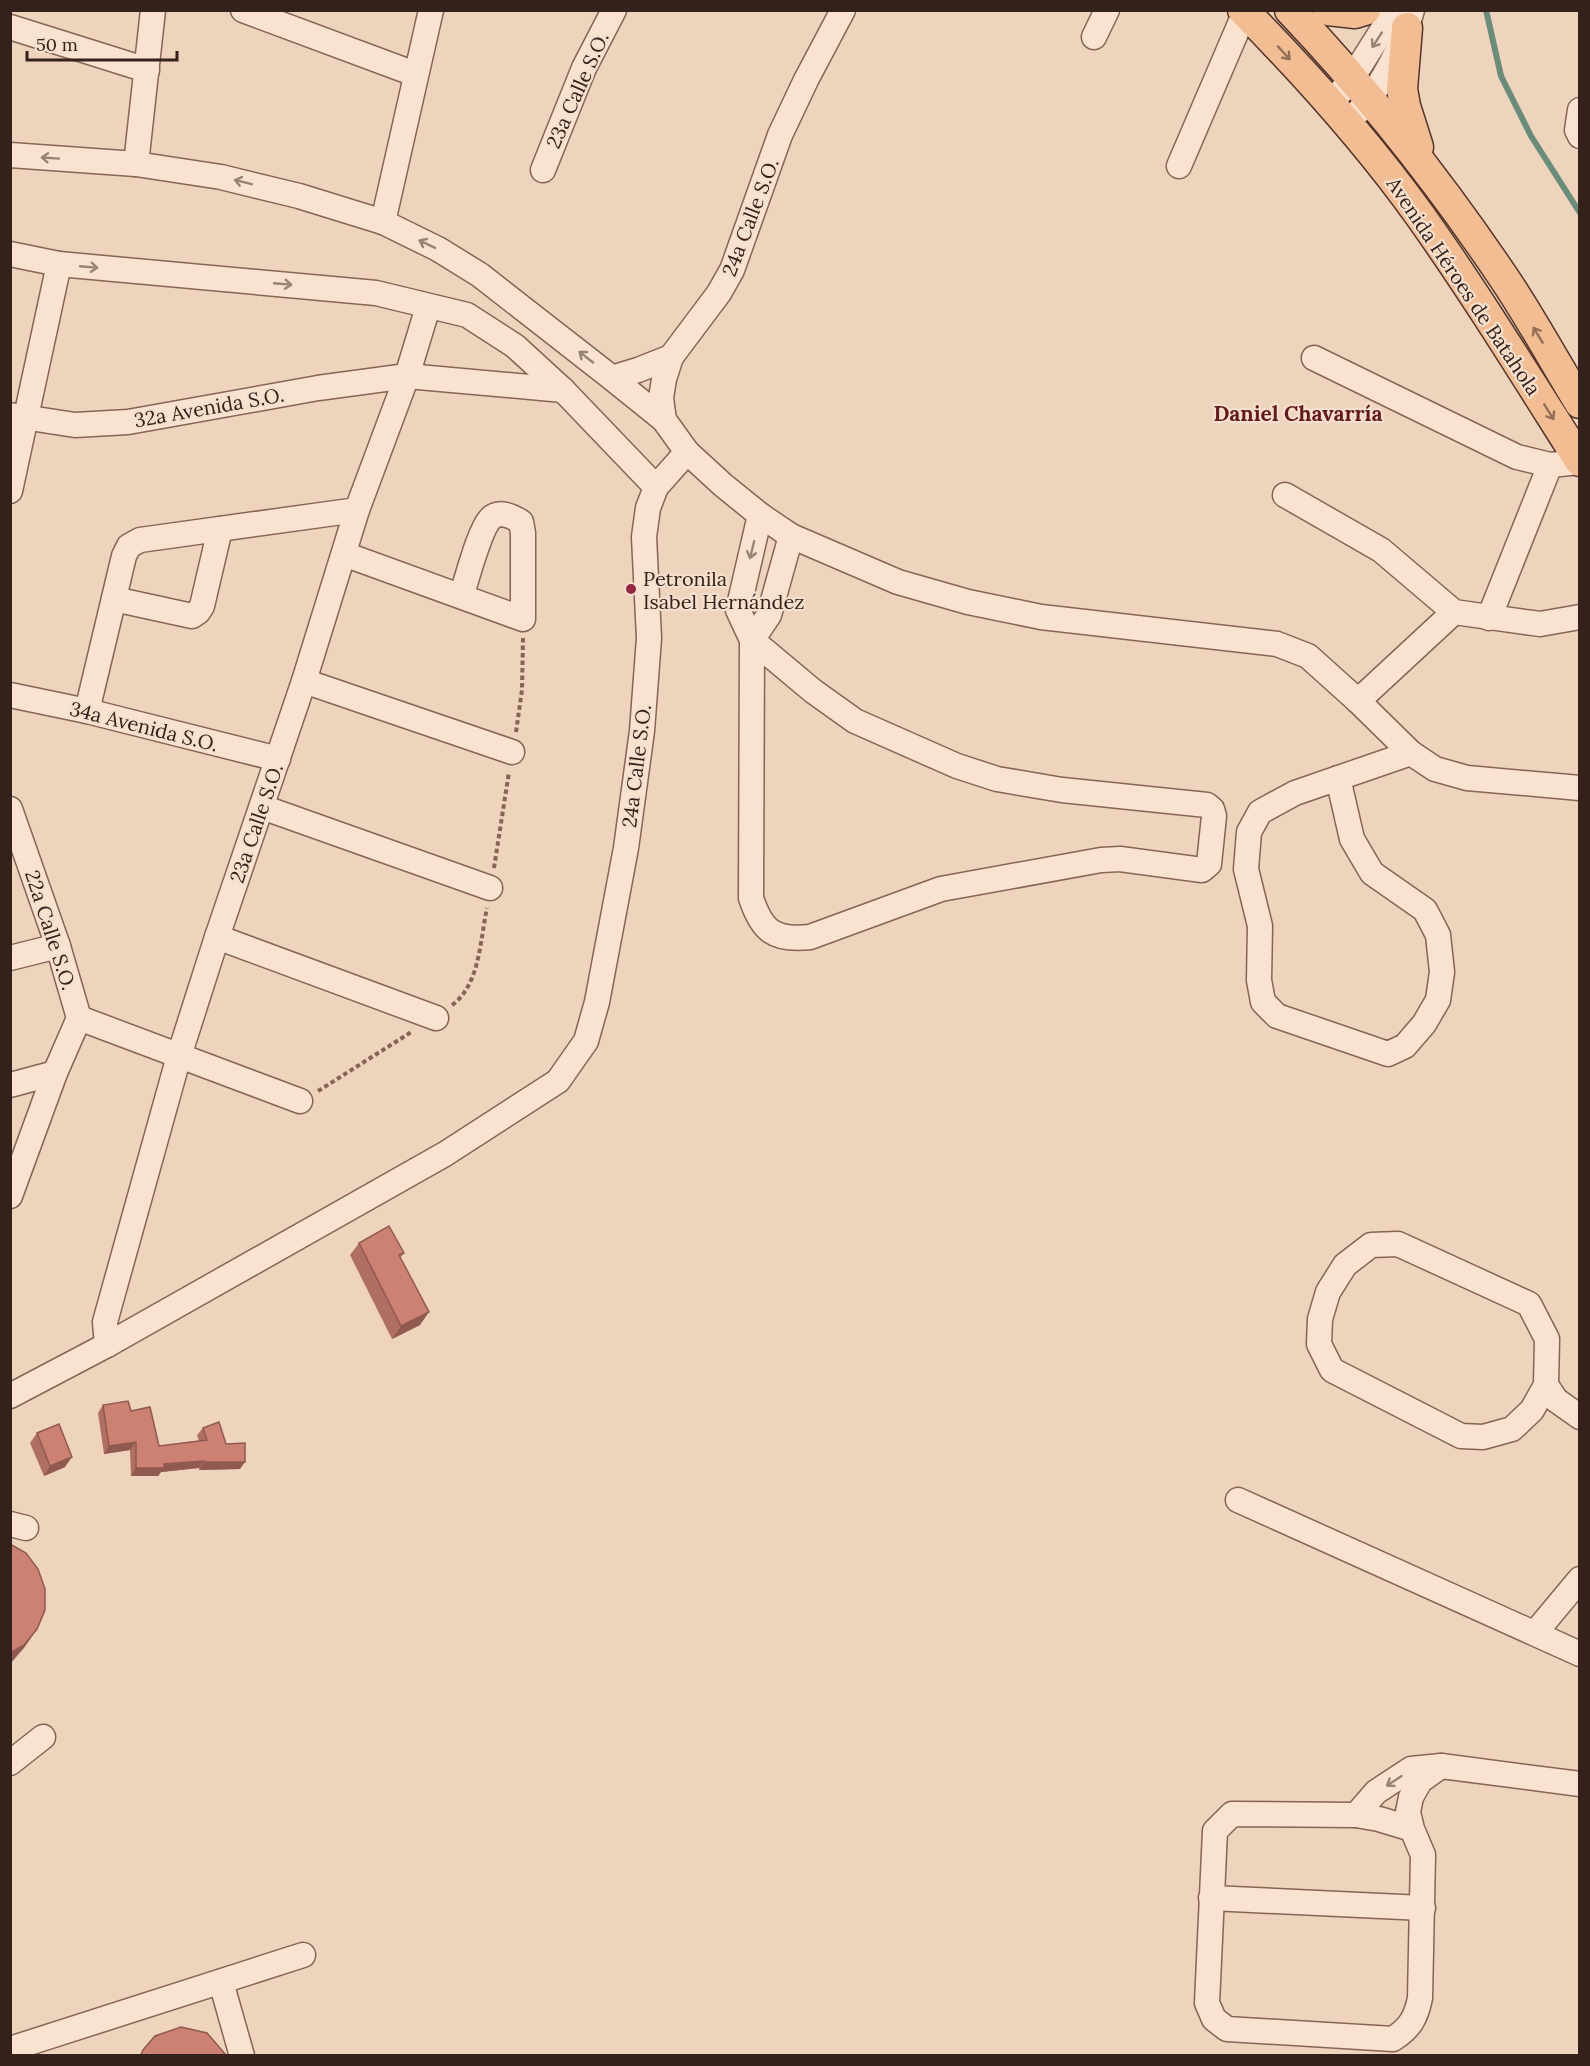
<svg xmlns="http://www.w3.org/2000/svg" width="1590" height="2066" font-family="Lora,serif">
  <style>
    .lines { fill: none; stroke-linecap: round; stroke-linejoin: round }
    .stream { stroke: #698d7a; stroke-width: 6 }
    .minor-casing { stroke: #866456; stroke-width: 27 }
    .major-casing { stroke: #53342b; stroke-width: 33 }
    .path { stroke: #866456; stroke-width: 4; stroke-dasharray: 4.5 3; stroke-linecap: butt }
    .minor { stroke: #f9e2d0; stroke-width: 24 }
    .major { stroke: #f3bd94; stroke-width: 30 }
    .wall { fill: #b06f63 }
    .shaded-wall { fill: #905a50 }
    .building { fill: #cd8173; stroke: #905a50; stroke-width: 1.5 }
    .oneway { stroke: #978276 }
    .oneway2 { stroke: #946f58 }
    .poi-dot { fill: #952643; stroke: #f5dfcd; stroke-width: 2 }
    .labels { text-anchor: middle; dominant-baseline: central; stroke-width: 4.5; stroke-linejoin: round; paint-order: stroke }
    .street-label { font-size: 20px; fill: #35211b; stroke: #f5dfcd }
    .poi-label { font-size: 20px; fill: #35211b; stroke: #f5dfcd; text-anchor: start }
    .neighbourhood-label { font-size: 21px; font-weight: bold; fill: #621a1e; stroke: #f5dfcd }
  </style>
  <rect width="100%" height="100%" fill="#eed3bd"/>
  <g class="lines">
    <!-- stream -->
    <path class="stream" d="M1486,10l15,66 30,60 49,77"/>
    <!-- minor casing -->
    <g class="minor-casing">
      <g id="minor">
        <path d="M243,10l172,64"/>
        <path d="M10,27l137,43"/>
        <path d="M1094,37l13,-27"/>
        <path d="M1330,105l22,-27 43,-68"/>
        <path d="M1580,110l-3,20 3,6"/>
        <path d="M1359,111c25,-29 43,-64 53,-101"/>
        <path d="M10,155l126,9 85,13 78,19 84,26 55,27 42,26 132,103 52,42 23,32 36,33 37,30 31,21 107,46 70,20 73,15 236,27 31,12 50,45 53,52 24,16 32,9 113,10"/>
        <path d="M136,164l17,-154"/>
        <path d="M1179,166l66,-154"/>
        <path d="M543,170l41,-102 30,-58"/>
        <path d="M383,222l48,-212"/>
        <path d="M10,254l49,10 317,29 91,22 48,31 48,44 93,97"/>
        <path d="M1314,358l203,99 33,8 30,-3"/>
        <path d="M612,378l26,-8 33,-13"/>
        <path d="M10,415l65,10 53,-3 190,-34 89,-12 156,14"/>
        <path d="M664,420l-3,-22 3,-19 7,-22 48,-64 13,-23 48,-135 26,-55 37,-70"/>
        <path d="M10,491l49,-227"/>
        <path d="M1285,495l96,55 73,62 86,12 40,-7"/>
        <path d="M760,515l-22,95 14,30 61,51 42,30 102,45 40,13 65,11 145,15 5,4 2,7 -5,48 -7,6 -82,-11 -19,1 -160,29 -131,48c-36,4 -48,-6 -59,-39l1,-258 17,-25 22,-79"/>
        <path d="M344,554l179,65v-86l-2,-11c-9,-6 -22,-12 -31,-3 -11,12 -23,61 -29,77"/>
        <path d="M114,599l78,17 6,-4 4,-6 18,-77"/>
        <path d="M1489,618l61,-153"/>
        <path d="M304,681l208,71"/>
        <path d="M10,695l77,16 191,48"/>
        <path d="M1358,701l96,-89"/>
        <path d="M87,711l37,-155 5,-10 11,-6 217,-30"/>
        <path d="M1338,778l14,61 20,34 53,37 13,25 4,37 -4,28 -14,24 -19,22 -17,8 -111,-38 -14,-14 -4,-22 1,-54 -14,-57 3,-37 11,-20 35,-19 116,-40"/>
        <path d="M262,807l228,81"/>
        <path d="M10,809l48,137 21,72"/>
        <path d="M217,937l219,81"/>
        <path d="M10,958l48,-12"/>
        <path d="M79,1018l221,83"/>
        <path d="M10,1085l45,-12"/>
        <path d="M10,1196l45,-123 24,-55"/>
        <path d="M1398,1244l131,60 18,35 -1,46 -14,25 -20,19 -29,8 -22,-1 -129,-66 -13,-26 1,-25 8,-27 17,-27 26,-20z"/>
        <path d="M107,1345l-2,-23 74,-266 38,-119 87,-256 53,-171 50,-134 21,-69"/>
        <path d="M1546,1385l10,15 24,17"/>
        <path d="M10,1396l97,-51 338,-191 113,-73 28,-40 11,-39 29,-154 16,-117 7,-93 -5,-101 4,-29 8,-21 31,-35"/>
        <path d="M1238,1500l342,154"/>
        <path d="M10,1524l16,4"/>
        <path d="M1535,1633l45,-54"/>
        <path d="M10,1763l33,-26"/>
        <path d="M1356,1815l20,-23 35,-23 30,-3 139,18"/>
        <path d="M1412,1829l-33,-10 -23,-4 -124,-1 -17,17 -8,172 7,16 13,10 166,10c17,-11 23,-21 27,-41l3,-143 -11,-26 -4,-17 3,-15 9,-16 21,-15"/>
        <path d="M1211,1898l212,10"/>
        <path d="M221,1982l21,74"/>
        <path d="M10,2049l293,-94"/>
      </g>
    </g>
    <!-- major casing -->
    <g class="major-casing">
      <g id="major">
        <path d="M1243,10c64,65 126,134 178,207 56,79 107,162 159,244"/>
        <path d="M1290,10c79,83 150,173 214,268 27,40 50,83 76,125"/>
        <path d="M1328,10l27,3 10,-3"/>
        <path d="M1407,28l-5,61 3,17 13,41"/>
      </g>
    </g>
    <!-- path -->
    <g class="path">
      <path d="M516,732l6,-42 1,-52"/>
      <path d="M494,868l15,-96"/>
      <path d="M452,1005c28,-20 28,-65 35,-97"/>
      <path d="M318,1091l95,-60"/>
    </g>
    <!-- minor -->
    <use href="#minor" class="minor"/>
    <!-- major -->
    <use href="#major" class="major"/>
  </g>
  <!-- wall -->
  <g class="wall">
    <path d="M359,1243l45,10 -4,5 20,67 -28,14 -42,-84z"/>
    <path d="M103,1405l28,6 28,35 40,-5 -2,-6 6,-7 23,16 14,25 -41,1v-2l-38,4 -3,4h-27l-1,-26 -26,4 -6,-41z"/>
    <path d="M37,1433l28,34 -21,9 -14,-33z"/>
  </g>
  <!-- shaded-wall -->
  <g class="shaded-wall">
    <path d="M429,1312l-9,13 -28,14 9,-13z"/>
    <path d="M136,1442l-6,8 -26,4 5,-8z"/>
    <path d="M72,1457l-7,10 -21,9 6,-10z"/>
    <path d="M204,1461l-5,7 -38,4 -3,4h-27l5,-8 28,-4z"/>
    <path d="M204,1462h41l-5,7 -41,1z"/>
    <path d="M37,1629l-13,19 -14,16v-11z"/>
  </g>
  <!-- building -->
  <g class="building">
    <path d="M389,1226l15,27 -5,2 30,57 -28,14 -42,-83z"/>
    <path d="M128,1401l3,10 19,-4 9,39 48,-6 -4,-12 16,-6 7,22 19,-1v19h-41v-1l-40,3v4h-28v-26l-27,4 -6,-41z"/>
    <path d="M59,1424l13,33 -22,9 -13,-33z"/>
    <path d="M10,1544l16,9 12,16 7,20v21l-8,19 -13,16 -14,8z"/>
    <path d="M181,2027l26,6 19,22h-85l2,-5 12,-14z"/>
  </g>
  <!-- one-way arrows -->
  <defs><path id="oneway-shaft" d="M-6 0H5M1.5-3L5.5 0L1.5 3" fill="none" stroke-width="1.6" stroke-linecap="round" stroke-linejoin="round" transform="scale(1.5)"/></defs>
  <g class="oneway">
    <use href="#oneway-shaft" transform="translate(1377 40) rotate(123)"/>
    <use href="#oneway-shaft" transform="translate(50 158) rotate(-176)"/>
    <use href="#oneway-shaft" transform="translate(243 182) rotate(-166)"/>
    <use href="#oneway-shaft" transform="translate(427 244) rotate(-154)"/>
    <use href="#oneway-shaft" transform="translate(89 267) rotate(5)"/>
    <use href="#oneway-shaft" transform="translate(283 284) rotate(5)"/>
    <use href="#oneway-shaft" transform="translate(586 357) rotate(-142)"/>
    <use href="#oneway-shaft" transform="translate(752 550) rotate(104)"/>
    <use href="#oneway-shaft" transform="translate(1394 1781) rotate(147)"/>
  </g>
  <g class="oneway2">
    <use href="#oneway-shaft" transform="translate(1284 53) rotate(47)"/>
    <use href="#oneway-shaft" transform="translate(1538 335) rotate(-121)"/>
    <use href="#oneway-shaft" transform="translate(1549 412) rotate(58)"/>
  </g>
  <!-- markers -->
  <circle class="poi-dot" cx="631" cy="589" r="6"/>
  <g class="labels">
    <!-- street labels -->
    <g class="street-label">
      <text transform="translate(577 90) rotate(-66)">23a Calle S.O.</text>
      <text transform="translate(750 217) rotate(-69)">24a Calle S.O.</text>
      <text transform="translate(1464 286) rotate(56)">Avenida Héroes de Batahola</text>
      <text transform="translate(209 407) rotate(-10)">32a Avenida S.O.</text>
      <text transform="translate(144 726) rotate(14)">34a Avenida S.O.</text>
      <text transform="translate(636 766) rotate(-83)">24a Calle S.O.</text>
      <text transform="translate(256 823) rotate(-71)">23a Calle S.O.</text>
      <text transform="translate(51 930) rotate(72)">22a Calle S.O.</text>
    </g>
    <!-- poi labels -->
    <g class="poi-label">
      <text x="643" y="578">Petronila<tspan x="643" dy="23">Isabel Hernández</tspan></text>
    </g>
    <!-- neighbourhood labels -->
    <g class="neighbourhood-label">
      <text x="1298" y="413">Daniel Chavarría</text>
    </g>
  </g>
  <!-- border -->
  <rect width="1590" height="2066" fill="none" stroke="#35211b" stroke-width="24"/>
  <!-- scale -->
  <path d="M27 51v9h150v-9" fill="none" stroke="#35211b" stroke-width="3"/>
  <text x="36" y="51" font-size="18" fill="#35211b" stroke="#f5dfcd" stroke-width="4.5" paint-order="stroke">50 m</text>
</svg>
